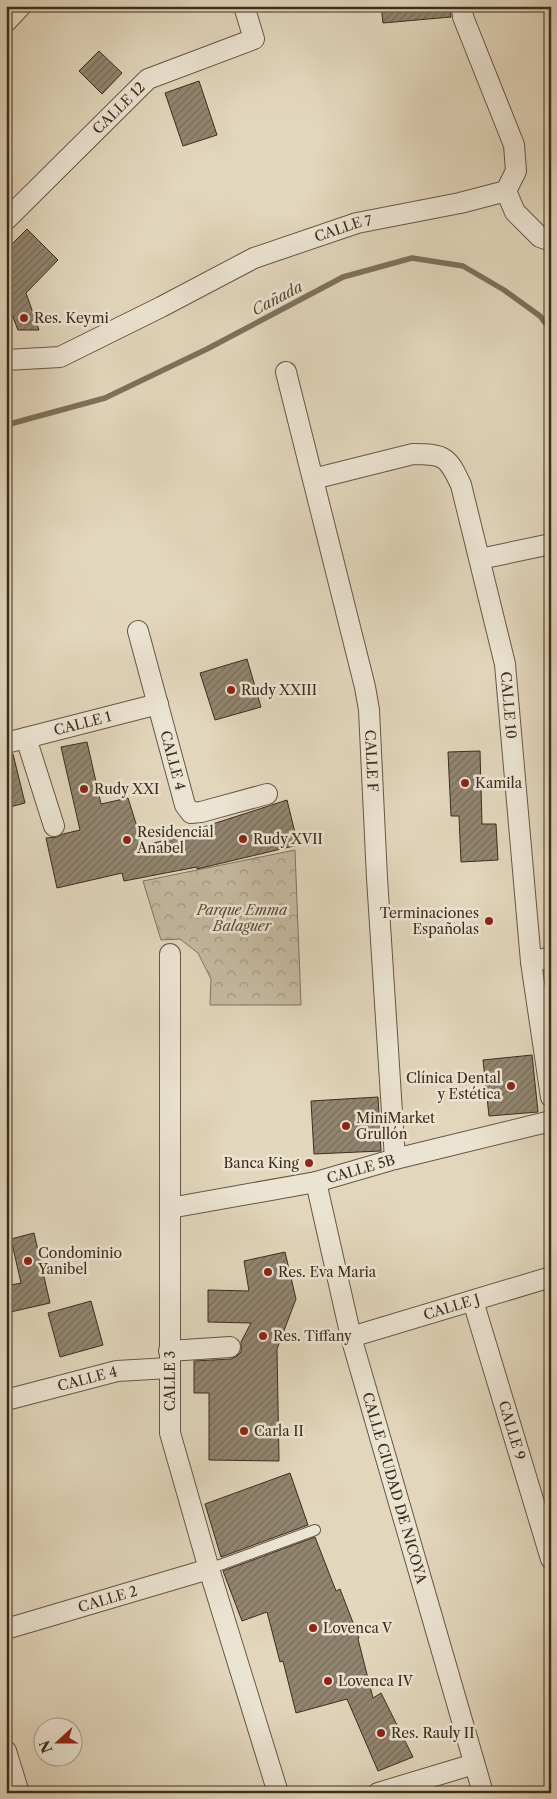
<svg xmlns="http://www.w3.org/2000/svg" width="557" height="1799" font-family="'Libre Caslon Text',serif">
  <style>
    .park { fill: url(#park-crowns); stroke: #81735f }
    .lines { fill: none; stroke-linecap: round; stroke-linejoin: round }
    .stream { stroke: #7e705c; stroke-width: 5.5 }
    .building { fill: url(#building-hatch); stroke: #3c2d1d }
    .service-casing { stroke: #665745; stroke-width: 12 }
    .minor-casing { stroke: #665745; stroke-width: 22 }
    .service { stroke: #ece4d3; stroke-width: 10 }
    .minor { stroke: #ece4d3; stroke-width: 20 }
    .poi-dot { fill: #8f2418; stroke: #ece4d3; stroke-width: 2 }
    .labels { text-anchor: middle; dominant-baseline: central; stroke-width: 5; stroke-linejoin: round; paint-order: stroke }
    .street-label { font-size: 14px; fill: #3c2d1d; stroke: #ece4d3 }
    .poi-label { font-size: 14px; fill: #3c2d1d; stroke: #ece4d3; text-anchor: start }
    .park-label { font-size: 14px; font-style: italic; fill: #584937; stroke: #ece4d3 }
    .water-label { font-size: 15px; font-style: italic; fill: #584937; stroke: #ece4d3 }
  </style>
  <defs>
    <pattern id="park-crowns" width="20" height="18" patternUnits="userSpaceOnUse" patternTransform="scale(1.25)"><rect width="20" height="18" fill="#c6b9a1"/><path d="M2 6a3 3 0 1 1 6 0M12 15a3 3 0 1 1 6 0" fill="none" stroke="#a29783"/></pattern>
    <pattern id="building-hatch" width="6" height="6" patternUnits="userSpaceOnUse" patternTransform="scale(1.25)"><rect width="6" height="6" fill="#928570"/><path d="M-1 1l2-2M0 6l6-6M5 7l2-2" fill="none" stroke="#786d5b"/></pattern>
  </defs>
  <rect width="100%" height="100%" fill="#e2d6bc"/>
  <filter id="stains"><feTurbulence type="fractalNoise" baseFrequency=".004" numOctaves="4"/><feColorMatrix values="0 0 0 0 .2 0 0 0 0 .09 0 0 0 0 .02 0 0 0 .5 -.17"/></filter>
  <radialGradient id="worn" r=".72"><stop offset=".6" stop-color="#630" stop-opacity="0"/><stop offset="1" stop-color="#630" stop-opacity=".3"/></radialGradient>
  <!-- park -->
  <path class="park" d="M295,850l6,155h-91l1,-26 -13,-26 -18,-14 -19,1 -18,-59z"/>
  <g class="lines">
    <!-- stream -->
    <path class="stream" d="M6,425l99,-27 102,-49 136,-72 69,-19 51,8 41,24 36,26 11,14"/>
  </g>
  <!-- building -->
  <g class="building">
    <path d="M381,6h69l1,11 -68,6z"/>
    <path d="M99,51l23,22 -20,21 -23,-23z"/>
    <path d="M199,81l18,54 -34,11 -18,-53z"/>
    <path d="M27,229l31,31 -32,33 13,37h-21l-9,-23h-3v-57z"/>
    <path d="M247,659l14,48 -46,13 -15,-47z"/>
    <path d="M87,742l14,62 27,-6 15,48 45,-12v-2l99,-32 11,45 -101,24v-2l-73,14 -2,-8 -65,15 -11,-50 11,-1 6,-3 17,-4 -19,-83z"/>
    <path d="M480,751l2,73h14l2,36 -37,2 -2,-46h-8l-3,-64z"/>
    <path d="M13,754l12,49 -19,5v-53z"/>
    <path d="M532,1055l6,57 -49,4 -6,-56z"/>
    <path d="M378,1097l3,54 -67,3 -3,-53z"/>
    <path d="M34,1233l16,70 -44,10v-27l15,-3 -10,-44z"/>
    <path d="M285,1252l11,47 -19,50 2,112 -70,-1v-67h-15v-32l37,-2 5,-2 5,-5v-10l10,-19 -43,-1v-32l41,1 -5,-30z"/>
    <path d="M91,1301l12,44 -43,12 -12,-44z"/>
    <path d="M290,1473l18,52 -87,32 -16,-53z"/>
    <path d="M315,1537l21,54 4,-2 19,49 -1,1 15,59 8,-5 32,64 -35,14 -31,-72 -51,14 -13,-52 -3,1 -13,-50 -25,9 -19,-50z"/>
  </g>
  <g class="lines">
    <!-- service casing -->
    <g class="service-casing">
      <path id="service" d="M209,1569l106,-39"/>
    </g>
    <!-- minor casing -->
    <g class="minor-casing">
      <g id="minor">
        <path d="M6,22l15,-16"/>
        <path d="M506,191l9,21 25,25 11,4"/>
        <path id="s1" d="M6,220l142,-141 106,-40 -10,-33"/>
        <path id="s2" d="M6,360l54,-3 101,-50 93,-49 103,-35 103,-20 46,-12 10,-20 -2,-26 -51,-128 -1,-11"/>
        <path id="s3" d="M286,372l79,315 4,23 8,168 18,281"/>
        <path id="s4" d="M313,479l100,-25c32,0 35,3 48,31l44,179 26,298 20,135"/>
        <path d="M480,559l71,-15"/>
        <path id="s5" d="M138,631l47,174 6,8 10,-1 66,-18"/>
        <path d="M26,738l28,88"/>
        <path id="s6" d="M6,743l152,-39"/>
        <path d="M170,954v479l39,136 69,224"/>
        <path d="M531,962l20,-5"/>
        <path id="s7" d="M316,1182l35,155 132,456"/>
        <path id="s8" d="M170,1208l146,-26 79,-23 156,-38"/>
        <path id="s9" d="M473,1301l78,258"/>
        <path id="s10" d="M351,1337l200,-60"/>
        <path d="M169,1351l61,-4"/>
        <path id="s11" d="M6,1400l111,-29 52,-3"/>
        <path id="s12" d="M6,1629l203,-60"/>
        <path d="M6,1751l13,42"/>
        <path d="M378,1793l96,-29"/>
      </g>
    </g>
    <!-- service -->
    <use href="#service" class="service"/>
    <!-- minor -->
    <use href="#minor" class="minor"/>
  </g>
  <!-- markers -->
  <g class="poi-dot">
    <circle cx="24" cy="318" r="5"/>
    <circle cx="231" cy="690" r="5"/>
    <circle cx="465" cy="783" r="5"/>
    <circle cx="84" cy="789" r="5"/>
    <circle cx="243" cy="839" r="5"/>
    <circle cx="127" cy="840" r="5"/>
    <circle cx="489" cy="921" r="5"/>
    <circle cx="511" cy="1086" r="5"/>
    <circle cx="346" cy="1126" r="5"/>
    <circle cx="309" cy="1163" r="5"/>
    <circle cx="28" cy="1261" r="5"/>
    <circle cx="268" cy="1272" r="5"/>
    <circle cx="263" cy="1336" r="5"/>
    <circle cx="244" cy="1431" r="5"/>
    <circle cx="313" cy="1628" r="5"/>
    <circle cx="328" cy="1681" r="5"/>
    <circle cx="381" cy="1733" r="5"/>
  </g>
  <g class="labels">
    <!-- street labels -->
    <g class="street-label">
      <text stroke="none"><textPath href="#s1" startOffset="159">CALLE 12</textPath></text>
      <text stroke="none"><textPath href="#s2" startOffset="366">CALLE 7</textPath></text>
      <text stroke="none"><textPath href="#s4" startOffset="392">CALLE 10</textPath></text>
      <text stroke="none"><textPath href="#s6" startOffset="79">CALLE 1</textPath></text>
      <text stroke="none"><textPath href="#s5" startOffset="134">CALLE 4</textPath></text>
      <text stroke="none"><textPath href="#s3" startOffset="399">CALLE F</textPath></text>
      <text stroke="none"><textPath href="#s8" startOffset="195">CALLE 5B</textPath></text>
      <text stroke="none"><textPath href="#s10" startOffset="105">CALLE J</textPath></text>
      <text stroke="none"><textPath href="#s11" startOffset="84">CALLE 4</textPath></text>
      <text transform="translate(170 1381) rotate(-90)">CALLE 3</text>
      <text stroke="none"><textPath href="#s9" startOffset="135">CALLE 9</textPath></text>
      <text stroke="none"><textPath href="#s7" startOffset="316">CALLE CIUDAD DE NICOYA</textPath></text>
      <text stroke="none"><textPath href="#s12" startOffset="106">CALLE 2</textPath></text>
    </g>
    <!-- poi labels -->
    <g class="poi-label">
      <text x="34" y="318">Res. Keymi</text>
      <text x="241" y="690">Rudy XXIII</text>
      <text x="475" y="783">Kamila</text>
      <text x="94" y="789">Rudy XXI</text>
      <text x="137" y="832">Residencial<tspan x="137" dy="16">Anabel</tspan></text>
      <text x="253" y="839">Rudy XVII</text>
      <text x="479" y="913" text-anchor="end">Terminaciones<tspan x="479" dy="16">Españolas</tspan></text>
      <text x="501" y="1078" text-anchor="end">Clínica Dental<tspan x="501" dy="16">y Estética</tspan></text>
      <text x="356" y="1118">MiniMarket<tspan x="356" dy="16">Grullón</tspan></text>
      <text x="299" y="1163" text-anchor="end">Banca King</text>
      <text x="38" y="1253">Condominio<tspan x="38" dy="16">Yanibel</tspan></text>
      <text x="278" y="1272">Res. Eva Maria</text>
      <text x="273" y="1336">Res. Tiffany</text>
      <text x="254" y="1431">Carla II</text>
      <text x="323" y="1628">Lovenca V</text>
      <text x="338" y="1681">Lovenca IV</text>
      <text x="391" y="1733">Res. Rauly II</text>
    </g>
    <!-- park labels -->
    <g class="park-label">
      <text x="242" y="910">Parque Emma<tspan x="242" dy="16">Balaguer</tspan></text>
    </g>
    <!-- water labels -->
    <g class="water-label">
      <text transform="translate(277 298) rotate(-28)">Cañada</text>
    </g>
  </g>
  <!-- margin -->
  <rect width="557" height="1799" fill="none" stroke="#e2d6bc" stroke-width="25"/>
  <rect x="8" y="8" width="542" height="1784" fill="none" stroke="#3c2d1d" stroke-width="2.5"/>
  <rect x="12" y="12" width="532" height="1774" fill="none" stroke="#3c2d1d"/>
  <!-- north arrow -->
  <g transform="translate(58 1742) rotate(249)"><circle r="24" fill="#ece4d3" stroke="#a69b8a"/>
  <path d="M0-4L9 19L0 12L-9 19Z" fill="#8f2418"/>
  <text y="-8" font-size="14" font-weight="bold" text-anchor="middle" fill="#3c2d1d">N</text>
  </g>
  <rect width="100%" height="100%" filter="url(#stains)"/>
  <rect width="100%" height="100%" fill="url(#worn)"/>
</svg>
